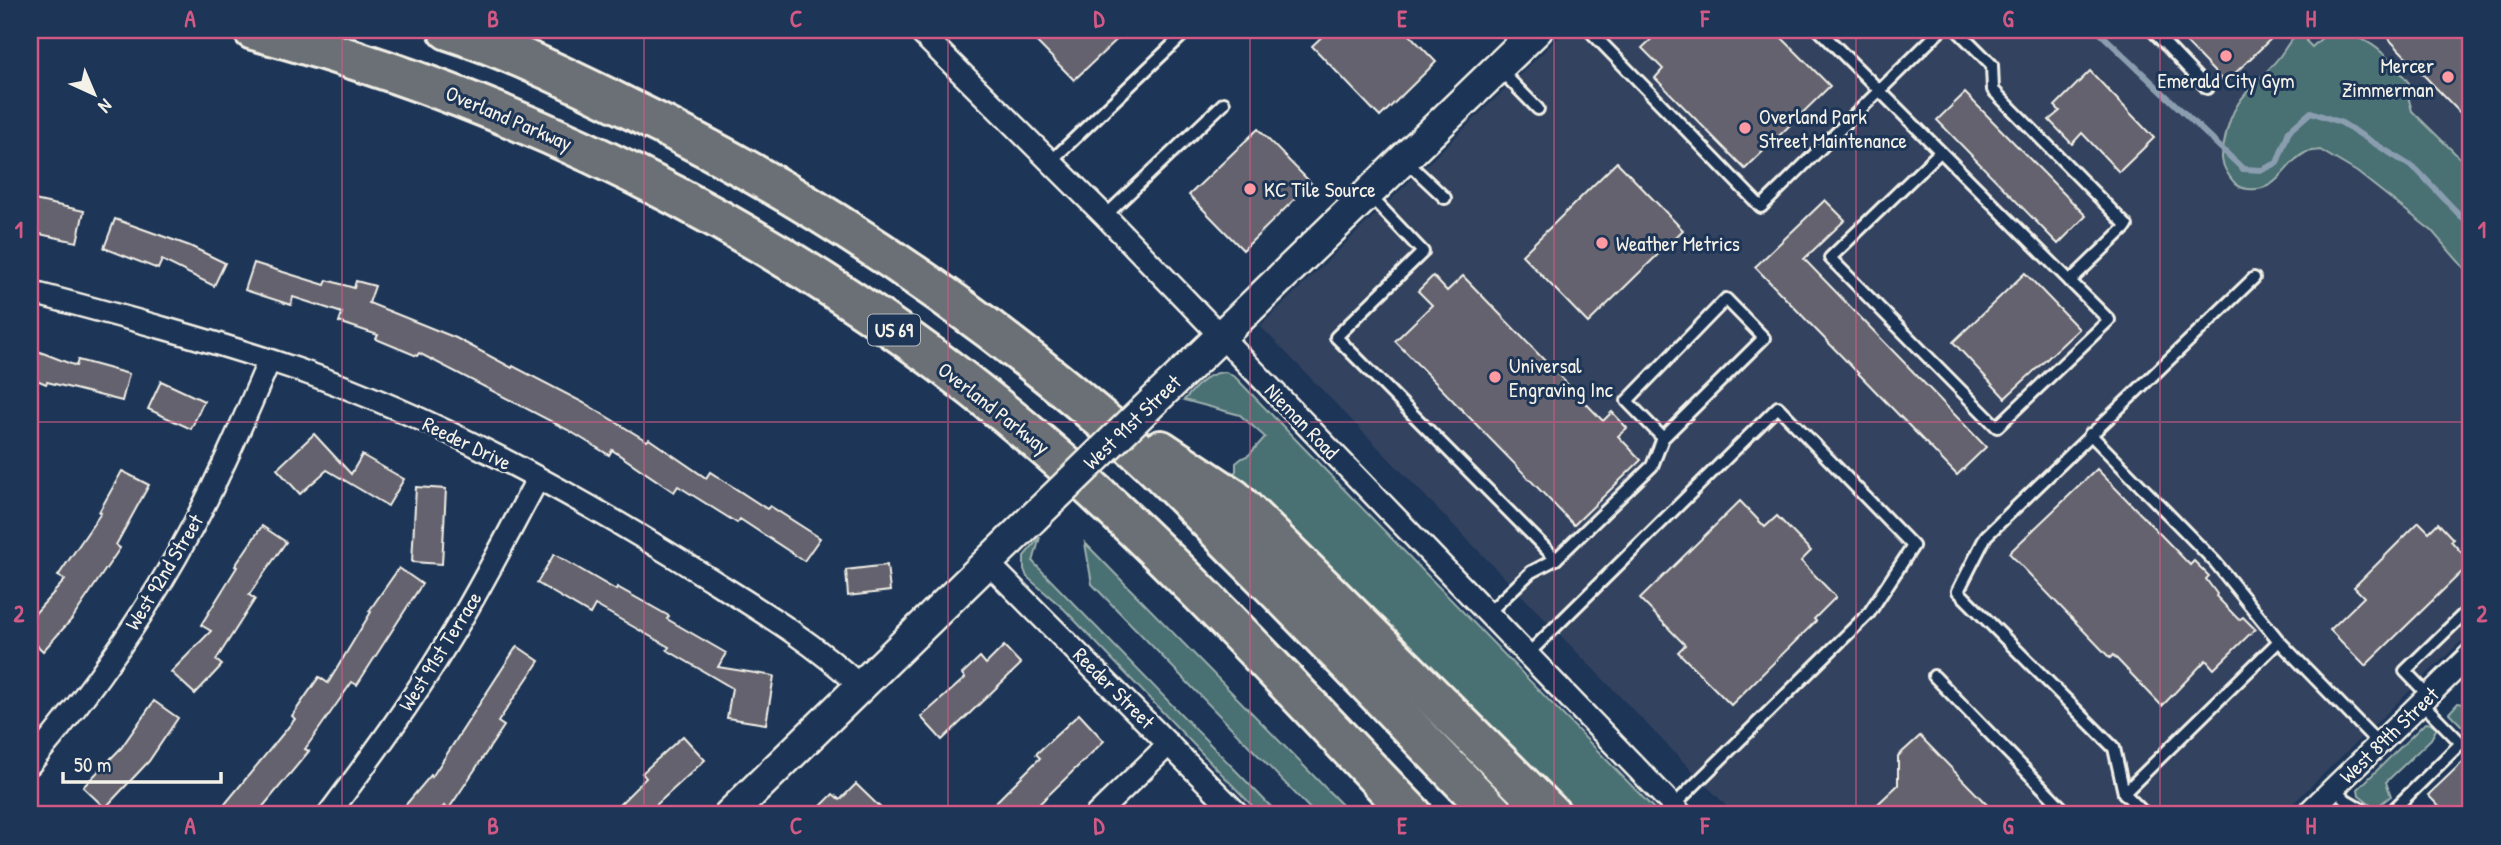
<svg xmlns="http://www.w3.org/2000/svg" width="2501" height="845" font-family="'Patrick Hand',sans-serif">
  <style>
    .built { fill: #32425e }
    .green { fill: #486f73; stroke: #9eb0ae; stroke-width: 2 }
    .lines { fill: none; stroke-linecap: round; stroke-linejoin: round }
    .stream { stroke: #8a9eb0; stroke-width: 6 }
    .building { fill: #64626e; stroke: #f4f1e8; stroke-width: 2 }
    .lane-casing { stroke: #f4f1e8; stroke-width: 16 }
    .street-casing { stroke: #f4f1e8; stroke-width: 26 }
    .secondary-casing { stroke: #f4f1e8; stroke-width: 35 }
    .highway-casing { stroke: #f4f1e8; stroke-width: 44 }
    .lane { stroke: #1d3557; stroke-width: 10 }
    .street { stroke: #1d3557; stroke-width: 21 }
    .secondary { stroke: #1d3557; stroke-width: 30 }
    .highway { stroke: #6a7074; stroke-width: 38 }
    .secondary-bridge-casing { stroke: #f4f1e8; stroke-width: 35; stroke-linecap: butt }
    .secondary-bridge { stroke: #1d3557; stroke-width: 30 }
    .grid { fill: none; stroke: #d15985; stroke-width: 2; stroke-opacity: 0.55 }
    .poi-dot { fill: #ff9aa2; stroke: #1d3557; stroke-width: 2.5 }
    .labels { text-anchor: middle; dominant-baseline: central; stroke-width: 6; stroke-linejoin: round; paint-order: stroke }
    .shield { fill: #1d3557; stroke: #b4b9bc; stroke-width: 2 }
    .shield-label { font-size: 19px; font-weight: bold; fill: #f4f1e8 }
    .poi-label { font-size: 21px; fill: #f4f1e8; stroke: #1d3557; text-anchor: start }
    .street-label { font-size: 21px; fill: #f4f1e8; stroke: #1d3557 }
    .neatline { fill: none; stroke: #d15985; stroke-width: 2.5 }
    .grid-label { font-size: 23px; text-anchor: middle; font-weight: bold; fill: #d15985 }
  </style>
  <rect width="100%" height="100%" fill="#1d3557"/>
  <filter id="ink" filterUnits="userSpaceOnUse"><feTurbulence type="fractalNoise" baseFrequency=".0143" numOctaves="2"/><feDisplacementMap in="SourceGraphic" scale="14" xChannelSelector="R" yChannelSelector="G"/><feConvolveMatrix kernelMatrix="1 2 1 2 8 2 1 2 1" color-interpolation-filters="sRGB"/></filter>
  <g filter="url(#ink)">
    <!-- built -->
    <path class="built" d="M1566,30h905v602l-190,183h-546l-475,-489z"/>
    <!-- green -->
    <g class="green">
      <path d="M2338,30c9,1 13,6 20,8 22,7 37,28 51,45v17l3,11 59,58v107l-39,-45 -75,-59 -37,-22c-4,1 -11,1 -15,3 -21,10 -26,40 -57,36 -10,-1 -15,-7 -20,-15 -9,-14 -6,-20 -3,-35 8,-44 30,-51 55,-83 7,-9 10,-18 21,-24l5,1 1,9 5,5 13,-12z"/>
      <path d="M1226,372l10,6 424,437h-86l-343,-339 5,-5v-8l6,-5 7,-3 16,-18 -25,-22 -56,-15c13,-14 23,-28 42,-28z"/>
      <path d="M1040,537l-7,25 246,253h-18l-197,-206 -37,-32 -3,-8v-13z"/>
      <path d="M1085,543l267,272h-36l-224,-231z"/>
      <path d="M2458,703l13,2v30l-22,-22z"/>
      <path d="M2425,723l8,1 4,4 -6,11 -45,43 5,14 -13,10 -6,-1 -13,-10 -1,-6z"/>
    </g>
    <g class="lines">
      <!-- stream -->
      <path class="stream" d="M2097,30l146,139 19,1 15,-7 12,-32 22,-19 31,11 75,47 54,57"/>
    </g>
    <!-- building -->
    <g class="building">
      <path d="M1025,30h102l-53,50z"/>
      <path d="M1329,30h76l31,32 -56,55 -68,-71z"/>
      <path d="M1661,30h113l56,56 -85,83 -90,-91 8,-9 -21,-21z"/>
      <path d="M2174,30h106l-55,53z"/>
      <path d="M2380,30h91v94z"/>
      <path d="M2090,71l64,67 -35,34 -37,-39 -10,11 -23,-24 11,-9 -5,-5z"/>
      <path d="M1965,93l121,123 -28,28 -121,-124z"/>
      <path d="M1258,129l53,54 -68,67 -54,-55z"/>
      <path d="M1617,162l66,68 -95,93 -66,-68z"/>
      <path d="M30,199l54,12 -7,31 -47,-10z"/>
      <path d="M1825,200l20,20 -41,39 182,188 -29,28 -202,-208z"/>
      <path d="M115,219l75,27 35,17 -11,23 -52,-26 -4,9 -54,-21z"/>
      <path d="M254,263l71,22 2,-5 27,8 2,-7 19,5 -6,17 87,35 56,30 1,-2 73,38 61,37 2,-2 57,39 4,-6 57,37 3,-3 50,32 -16,23 -64,-42 -3,4 -59,-37 -4,6 -62,-42 -3,5 -41,-25 -149,-77 -2,3 -41,-17 2,-4 -39,-13 3,-9 -49,-16 -2,8 -46,-15z"/>
      <path d="M2025,273l54,56 -74,69 -52,-56z"/>
      <path d="M1433,276l14,15 16,-15 140,145 9,-9 15,16 -9,8 23,24 -67,65 -179,-184 37,-36 -14,-14z"/>
      <path d="M30,348l46,18 2,-6 51,14 -7,27 -75,-19 -1,2 -16,-7z"/>
      <path d="M161,381l43,20 -13,28 -43,-20z"/>
      <path d="M314,434l37,40 11,-19 42,24 -16,27 -61,-36 -27,24 -23,-25z"/>
      <path d="M2097,469l93,96 4,-4 15,15 -3,3 11,15 -1,2 23,24 4,-3 12,12 -41,40 -8,-9 -44,46 -49,-51 -3,3 -101,-105z"/>
      <path d="M122,471l27,14 -33,60 4,3 -48,71 -29,32 -13,-12v-20l35,-39 -7,-4 43,-63 -2,-1z"/>
      <path d="M416,487l30,2 -4,75 -30,-2z"/>
      <path d="M1740,501l25,26 12,-11 34,35 -10,10 35,36 -22,22 2,2 -85,84 -53,-53 7,-7 -45,-46z"/>
      <path d="M2419,522l10,10 9,-9 15,16 -2,2 18,20 -3,3 2,2 -103,100 -35,-36 34,-33 -10,-10z"/>
      <path d="M262,526l24,16 -37,53 6,4 -39,61 6,5 -27,29 -24,-22 40,-41 -10,-6 36,-58 -2,-1z"/>
      <path d="M554,554l62,36 1,-3 52,29 -2,3 59,34 -8,14 56,9 -8,48 -39,-6 5,-30 -65,-38 2,-3 -74,-42 -5,9 -53,-31z"/>
      <path d="M887,565l3,26 -42,5 -2,-26z"/>
      <path d="M399,568l23,16 -65,101 -5,-3 -47,67 4,2 -53,64h-40l79,-96 -3,-3 27,-39 9,6 43,-71 -2,-1z"/>
      <path d="M517,646l22,15 -41,61 6,4 -56,84 -4,-4 -8,9h-39l34,-40 1,2z"/>
      <path d="M1004,646l17,18 -79,76 -21,-23 44,-39 -3,-4 18,-17 6,7z"/>
      <path d="M154,701l24,17 -29,43 -44,47 -22,-21 38,-39z"/>
      <path d="M1079,714l25,27 -76,74h-45l57,-57 -4,-4z"/>
      <path d="M683,736l22,24 -51,47 8,8h-53l37,-37 -4,-5z"/>
      <path d="M1920,736l77,79h-131l32,-30v-29z"/>
      <path d="M2471,754v61h-24l-19,-20z"/>
      <path d="M856,784l32,31h-76l21,-21 7,6z"/>
    </g>
    <g class="lines">
      <!-- lane casing -->
      <g class="lane-casing">
        <g id="lane">
          <path d="M1589,30l172,177 180,-177"/>
          <path d="M1819,30l290,290 -112,107 -167,-169 110,-106"/>
          <path d="M1957,30l35,35 1,25 134,136 -57,55"/>
          <path d="M2152,30l55,58"/>
          <path d="M1500,70l38,39"/>
          <path d="M1051,161l137,-131"/>
          <path d="M1406,161l39,37"/>
          <path d="M1370,196l53,56 -87,85 220,222"/>
          <path d="M1105,216l119,-113"/>
          <path d="M2090,434l125,128 64,79 100,103"/>
          <path d="M1487,614l44,-42 25,-13 96,-93 11,-28 101,-100 -38,-39 -99,102 36,37"/>
          <path d="M1527,655l251,-248 135,139 -44,67 -196,193"/>
          <path d="M2461,664l10,10"/>
          <path d="M1934,676l135,139"/>
          <path d="M2429,696l-24,-25 66,-64"/>
          <path d="M2334,788l12,12 26,15"/>
          <path d="M2124,793l-10,-45 -156,-157 28,-55 268,-258"/>
          <path d="M2146,815l-22,-22 155,-152"/>
          <path d="M2388,815l73,-72 -39,-40"/>
        </g>
      </g>
      <!-- street casing -->
      <g class="street-casing">
        <g id="street">
          <path d="M918,30l187,186 577,599"/>
          <path d="M30,292c91,24 181,48 269,78 136,48 262,117 384,192 61,39 124,74 177,124"/>
          <path d="M987,562l252,253"/>
          <path d="M30,764c62,-73 118,-153 163,-238 28,-53 52,-109 76,-165"/>
          <path d="M328,815c42,-56 83,-112 119,-172 33,-53 61,-109 91,-165"/>
          <path d="M1096,815l73,-71"/>
          <path d="M2306,815l165,-161"/>
        </g>
      </g>
      <!-- secondary casing -->
      <g class="secondary-casing">
        <g id="secondary">
          <path d="M1161,394l376,-364"/>
          <path d="M729,815l304,-297"/>
        </g>
      </g>
      <!-- highway casing -->
      <g class="highway-casing">
        <g id="highway">
          <path d="M253,30c292,78 568,223 796,421 130,112 245,241 364,364"/>
          <path d="M448,30c65,21 127,52 188,82 184,89 353,206 505,342 34,31 66,66 99,99 86,86 170,175 255,262"/>
          <path d="M1161,450l72,48 319,317"/>
        </g>
      </g>
      <!-- lane -->
      <use href="#lane" class="lane"/>
      <!-- street -->
      <use href="#street" class="street"/>
      <!-- secondary -->
      <use href="#secondary" class="secondary"/>
      <!-- highway -->
      <use href="#highway" class="highway"/>
      <!-- secondary-bridge casing -->
      <g class="secondary-bridge-casing">
        <path id="secondary-bridge" d="M1033,518l128,-124"/>
      </g>
      <!-- secondary-bridge -->
      <use href="#secondary-bridge" class="secondary-bridge"/>
    </g>
  </g>
  <!-- grid -->
  <path class="grid" d="M342,30v785M644,30v785M948,30v785M1250,30v785M1554,30v785M1856,30v785M2160,30v785M30,422h2441"/>
  <!-- markers -->
  <g class="poi-dot">
    <circle cx="2226" cy="56" r="7"/>
    <circle cx="2448" cy="77" r="7"/>
    <circle cx="1745" cy="128" r="7"/>
    <circle cx="1250" cy="189" r="7"/>
    <circle cx="1602" cy="243" r="7"/>
    <circle cx="1495" cy="377" r="7"/>
  </g>
  <g class="labels">
    <!-- shield labels -->
    <rect class="shield" x="868" y="314.5" width="52" height="31" rx="5"/>
    <g class="shield-label">
      <text x="894" y="330">US 69</text>
    </g>
    <!-- poi labels -->
    <g class="poi-label">
      <text x="2434" y="65" text-anchor="end">Mercer<tspan x="2434" dy="24">Zimmerman</tspan></text>
      <text x="2226" y="80" text-anchor="middle">Emerald City Gym</text>
      <text x="1759" y="116">Overland Park<tspan x="1759" dy="24">Street Maintenance</tspan></text>
      <text x="1264" y="189">KC Tile Source</text>
      <text x="1616" y="243">Weather Metrics</text>
      <text x="1509" y="365">Universal<tspan x="1509" dy="24">Engraving Inc</tspan></text>
    </g>
    <!-- street labels -->
    <g class="street-label">
      <text transform="translate(509 118) rotate(23)">Overland Parkway</text>
      <text transform="translate(994 408) rotate(38)">Overland Parkway</text>
      <text transform="translate(1302 421) rotate(46)">Nieman Road</text>
      <text transform="translate(1132 422) rotate(-44)">West 91st Street</text>
      <text transform="translate(467 443) rotate(26)">Reeder Drive</text>
      <text transform="translate(164 572) rotate(-59)">West 92nd Street</text>
      <text transform="translate(440 651) rotate(-58)">West 91st Terrace</text>
      <text transform="translate(1114 688) rotate(45)">Reeder Street</text>
      <text transform="translate(2389 735) rotate(-44)">West 89th Street</text>
    </g>
  </g>
  <!-- margin -->
  <rect width="2501" height="845" fill="none" stroke="#1d3557" stroke-width="77"/>
  <!-- north arrow -->
  <g transform="translate(94 94) rotate(136)" stroke="#1d3557" stroke-width="5" paint-order="stroke">
  <path d="M0-5L12 26L0 18L-12 26Z" fill="#f4f1e8"/>
  <text y="-10" font-size="19" font-weight="bold" text-anchor="middle" fill="#f4f1e8">N</text>
  </g>
  <!-- scale -->
  <path d="M63 772v10h158v-10" fill="none" stroke="#f4f1e8" stroke-width="3.5"/>
  <text x="74" y="772" font-size="21" fill="#f4f1e8" stroke="#1d3557" stroke-width="5" paint-order="stroke">50 m</text>
  <rect x="38" y="38" width="2424" height="768" class="neatline"/>
  <g class="grid-label">
    <text x="190" y="27">A</text>
    <text x="493" y="27">B</text>
    <text x="796" y="27">C</text>
    <text x="1099" y="27">D</text>
    <text x="1402" y="27">E</text>
    <text x="1705" y="27">F</text>
    <text x="2008" y="27">G</text>
    <text x="2311" y="27">H</text>
    <text x="19" y="238">1</text>
    <text x="2482" y="238">1</text>
    <text x="19" y="622">2</text>
    <text x="2482" y="622">2</text>
    <text x="190" y="834">A</text>
    <text x="493" y="834">B</text>
    <text x="796" y="834">C</text>
    <text x="1099" y="834">D</text>
    <text x="1402" y="834">E</text>
    <text x="1705" y="834">F</text>
    <text x="2008" y="834">G</text>
    <text x="2311" y="834">H</text>
  </g>
</svg>
